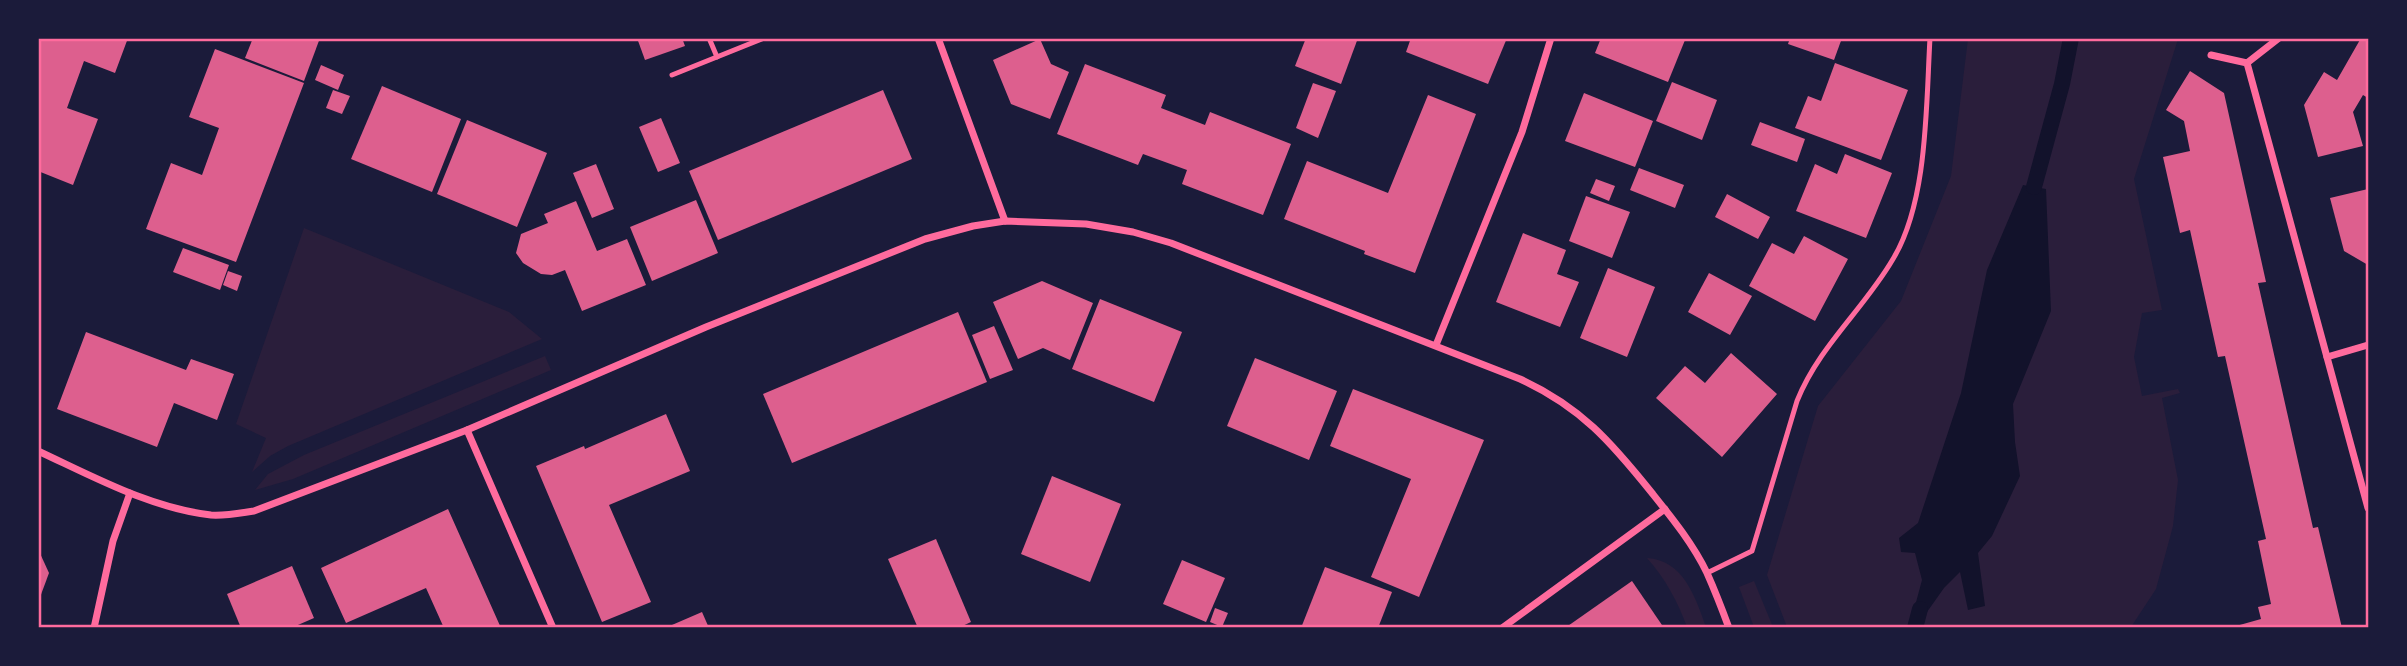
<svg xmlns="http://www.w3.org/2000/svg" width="2407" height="666" font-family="'PT Serif',serif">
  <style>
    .green { fill: #2a1e3b }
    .water { fill: #12122b }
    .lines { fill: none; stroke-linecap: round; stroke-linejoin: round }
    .stream { stroke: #12122b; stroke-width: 16 }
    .building { fill: #dd5f8e }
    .service { stroke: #ff6b9d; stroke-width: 5 }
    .minor { stroke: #ff6b9d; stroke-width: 7 }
    .neatline { fill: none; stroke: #ff6b9d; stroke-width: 2.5 }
  </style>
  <rect width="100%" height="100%" fill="#1b1b3a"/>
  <!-- green -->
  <g class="green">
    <path d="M1968,39h210l-44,140 28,131 -20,3 -8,44 8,39 36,-7 2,4 -18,5 16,82 -5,46 -17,63 -25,38h-344l-20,-52 51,-169 83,-105 50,-125z"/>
    <path d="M304,228l205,84 33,27 -254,107 -18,10 -18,16 14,-34 -30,-14z"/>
    <path d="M545,356l6,14 -258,109 -38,11 13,-16 36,-19z"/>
    <path d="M1647,558c37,2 49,41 59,69h-19c-9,-25 -22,-49 -40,-69z"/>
    <path d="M1754,581l19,46h-19l-15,-40z"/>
  </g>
  <!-- water -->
  <path class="water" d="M2023,185l23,4 5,122 -38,93 2,38 5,34 -28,60 -14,17 7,53 -17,4 -8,-38 -16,16 -17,24 -12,-6 7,-26 -7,-27 -14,-1 -2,-14 19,-15 43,-130 26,-123z"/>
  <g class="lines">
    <!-- stream -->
    <g class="stream">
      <path d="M2034,187l28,-103 9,-46"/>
      <path d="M1915,628l5,-19"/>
    </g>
  </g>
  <!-- building -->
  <g class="building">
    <path d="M38,38h90l-13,35 -31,-12 -17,47 31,11 -25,66 -35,-14z"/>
    <path d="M253,38h67l-16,43 -59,-23z"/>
    <path d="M637,38h45l3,8 -40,14z"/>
    <path d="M1306,38h52l-17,46 -46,-18z"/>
    <path d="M1411,38h96l-19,46 -82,-32z"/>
    <path d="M1601,38h82l2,2 -17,42 -73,-29z"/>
    <path d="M1790,38h52l-8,22 -46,-16z"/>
    <path d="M2361,38h7v60l-5,-3 -10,17 10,34 -45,11 -14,-52 20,-33 13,8z"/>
    <path d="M1040,39l11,25 18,8 -19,47 -39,-15 -18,-44z"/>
    <path d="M215,49l89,34 -68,179 -90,-33 25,-66 31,12 17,-47 -30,-11z"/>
    <path d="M1835,63l73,27 -27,70 -86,-32 13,-32 13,5z"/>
    <path d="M1085,64l81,31 -5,13 44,17 5,-13 81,32 -28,71 -81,-31 5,-14 -44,-16 -5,11 -81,-31z"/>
    <path d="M321,65l23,10 -6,15 -23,-10z"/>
    <path d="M2190,71l34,22 42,189 -8,1 55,245 5,-1 24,101h-113l32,-9 -3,-12 13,-3 -13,-63 8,-2 -41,-183 -7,1 -28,-127 -10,3 -17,-76 27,-6 -6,-30 -18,-11z"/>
    <path d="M1672,82l45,18 -15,40 -46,-19z"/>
    <path d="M1313,83l23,8 -18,47 -22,-10z"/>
    <path d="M382,86l79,33 -29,73 -81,-33z"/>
    <path d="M333,90l17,6 -8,18 -16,-6z"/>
    <path d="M883,90l29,69 -194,81 -29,-69z"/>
    <path d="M1584,93l69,28 -18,46 -70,-26z"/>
    <path d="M1428,95l48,19 -61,159 -51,-19 1,-3 -81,-32 23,-58 81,32z"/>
    <path d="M661,118l19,45 -22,9 -19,-45z"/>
    <path d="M467,120l80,33 -30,74 -80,-33z"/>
    <path d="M1760,122l45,17 -8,23 -46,-17z"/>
    <path d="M1845,154l47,19 -26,65 -70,-27 19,-47 22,10z"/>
    <path d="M596,164l18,45 -22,9 -19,-45z"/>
    <path d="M1639,168l45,17 -9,23 -45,-18z"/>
    <path d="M1596,179l19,7 -6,15 -19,-8z"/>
    <path d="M2368,189v76l-24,-14 -14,-53z"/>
    <path d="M1727,194l43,23 -12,22 -43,-22z"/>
    <path d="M1586,196l44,16 -18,46 -43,-17z"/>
    <path d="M696,200l22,53 -66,28 -22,-54z"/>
    <path d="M576,201l21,50 30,-12 19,46 -64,26 -17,-41 -13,5 -11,-1 -18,-11 -7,-10 5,-19 27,-11 -4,-9z"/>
    <path d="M1523,233l43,17 -9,24 22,8 -19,45 -64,-25z"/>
    <path d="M1804,236l44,23 -33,62 -66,-35 23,-43 22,11z"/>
    <path d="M183,248l46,17 -9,25 -47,-18z"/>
    <path d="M1608,268l47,19 -28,70 -47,-19z"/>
    <path d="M228,271l14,5 -5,15 -14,-6z"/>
    <path d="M1709,273l43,23 -22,39 -42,-23z"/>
    <path d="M1042,281l51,22 -23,57 -27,-12 -25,11 -25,-57z"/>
    <path d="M1100,299l82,33 -28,70 -82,-33z"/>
    <path d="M958,312l29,70 -195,81 -29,-69z"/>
    <path d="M994,326l19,44 -23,9 -18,-44z"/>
    <path d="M86,332l100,38 5,-11 43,15 -17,46 -43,-17 -17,44 -100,-38z"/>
    <path d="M1731,353l46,41 -55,63 -66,-59 29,-32 20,17z"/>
    <path d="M1255,358l82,33 -28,69 -82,-34z"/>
    <path d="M1353,389l131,51 -65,157 -48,-20 40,-98 -81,-33z"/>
    <path d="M666,414l24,57 -81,34 42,97 -49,20 -66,-156 48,-20 1,3z"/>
    <path d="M1052,476l69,28 -31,78 -69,-28z"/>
    <path d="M448,509l53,119h-57l-18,-40 -80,35 -25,-55z"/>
    <path d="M936,539l35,83 -13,6h-40l-30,-69z"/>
    <path d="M38,549l11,24 -10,27h-1z"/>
    <path d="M1182,560l43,18 -19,44 -43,-18z"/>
    <path d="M292,566l22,52 -23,10h-50l-14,-34z"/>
    <path d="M1325,567l67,25 -14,36h-77z"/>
    <path d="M1632,581l32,47h-99z"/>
    <path d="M1215,608l13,5 -6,14 -12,-5z"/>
    <path d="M702,612l7,16h-44z"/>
  </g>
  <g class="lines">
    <!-- service -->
    <g class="service">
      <path d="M709,38l8,19"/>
      <path d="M672,75l92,-37"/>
      <path d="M1707,573l45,-22 45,-150c22,-55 67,-92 96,-142 35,-58 33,-154 37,-221"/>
    </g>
    <!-- minor -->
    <g class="minor">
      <path d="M938,38l67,183"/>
      <path d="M2211,55l36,8 32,-25"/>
      <path d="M2247,63l121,445"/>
      <path d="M1436,345l86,-213 29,-94"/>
      <path d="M2327,357l41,-12"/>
      <path d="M467,430l86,198"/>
      <path d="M38,451c56,26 112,57 173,64 15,1 29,-2 43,-4l213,-81 239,-103 219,-88 48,-13 32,-5 81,3 47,8 38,11 349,136c61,28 91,63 132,114 20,25 41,51 55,80 8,18 15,36 22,55"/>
      <path d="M94,628l19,-87 17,-48"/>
      <path d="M1502,628l163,-119"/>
    </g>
  </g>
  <!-- border -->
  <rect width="2407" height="666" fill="none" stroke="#1b1b3a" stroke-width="80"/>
  <rect x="40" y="40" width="2327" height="586" class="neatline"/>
</svg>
